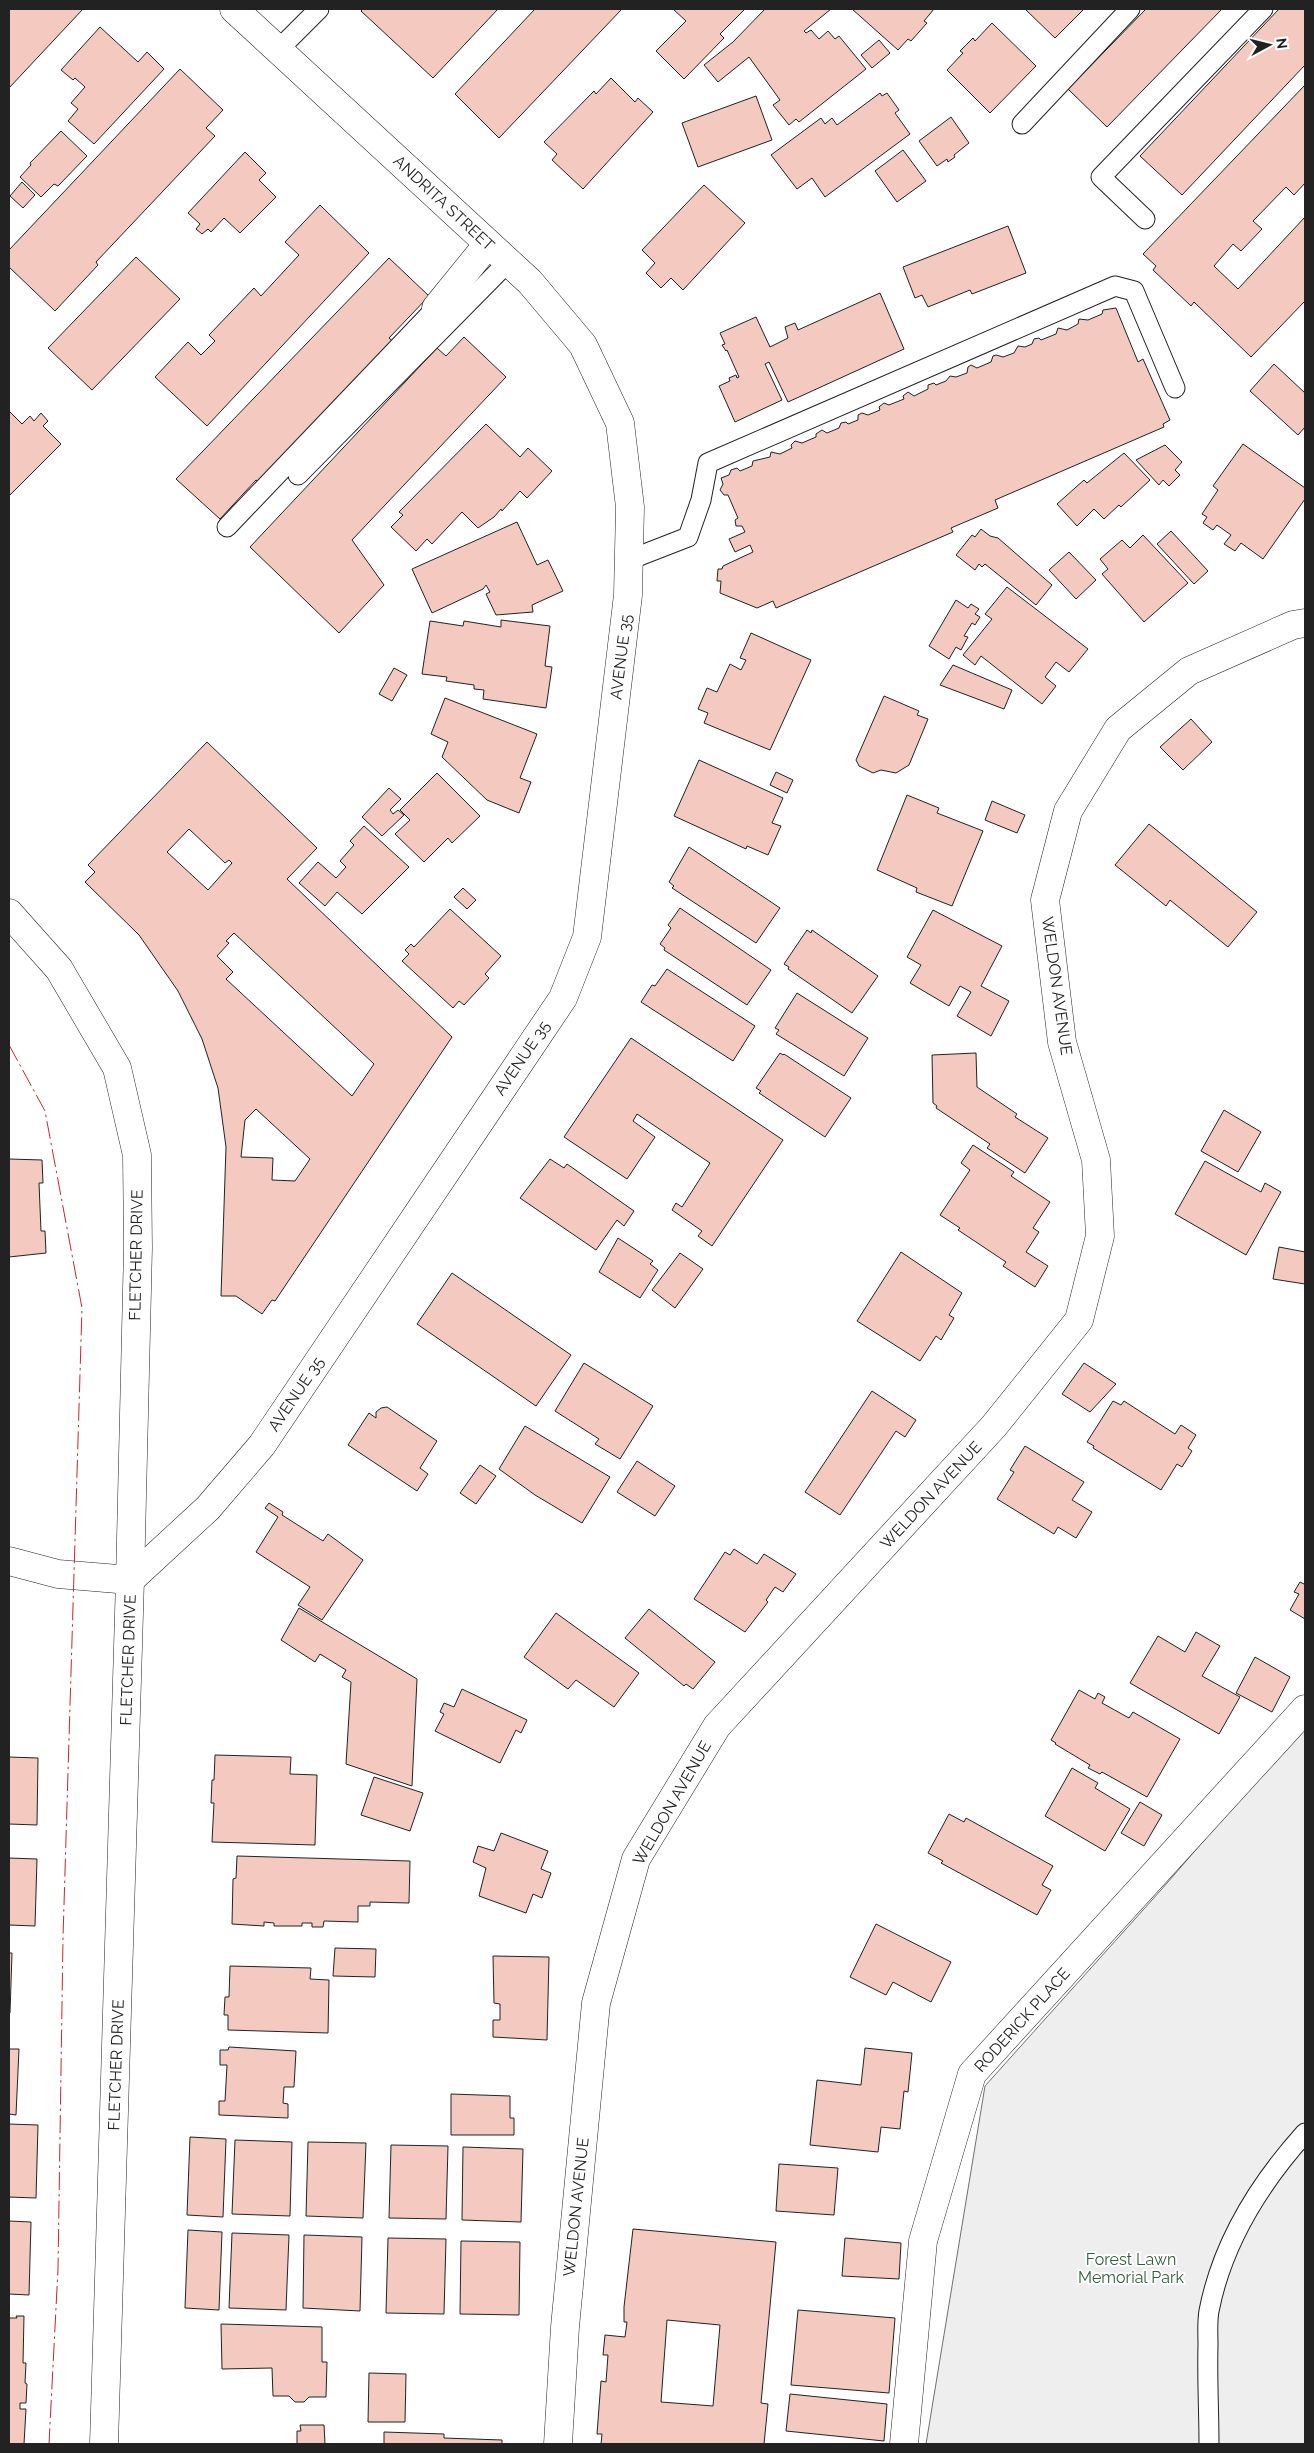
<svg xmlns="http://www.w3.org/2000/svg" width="1314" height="2453" font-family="Raleway,sans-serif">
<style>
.green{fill:#eee;stroke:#6f6f6f}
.building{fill:#f3c9c0;stroke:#222;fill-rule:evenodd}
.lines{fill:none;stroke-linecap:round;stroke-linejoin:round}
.lane-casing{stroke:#222;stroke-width:21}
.street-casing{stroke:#222;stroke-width:29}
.secondary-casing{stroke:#222;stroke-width:29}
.lane{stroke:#fff;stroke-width:19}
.street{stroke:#fff;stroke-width:28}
.secondary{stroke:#fff;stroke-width:28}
.power{stroke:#c62828;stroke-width:1;stroke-dasharray:18 4 2.5 4;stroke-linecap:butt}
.labels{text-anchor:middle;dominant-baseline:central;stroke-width:4;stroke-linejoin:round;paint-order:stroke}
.street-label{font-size:16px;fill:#222;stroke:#fff}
.park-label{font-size:16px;fill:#2f5e38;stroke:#fff}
</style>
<rect width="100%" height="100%" fill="#fff"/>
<!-- green -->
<path class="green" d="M 1305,1724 L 1305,2444 L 926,2444 L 985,2086 L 1161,1890 Z"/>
<!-- building -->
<path class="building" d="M 9,9 L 83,9 L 9,88 Z
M 363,9 L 498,9 L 433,78 L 361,11 Z
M 535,9 L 622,9 L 499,138 L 455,94 Z
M 673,9 L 745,9 L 720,34 L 724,38 L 684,79 L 656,51 L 686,21 Z
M 765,9 L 831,9 L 804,31 L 806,33 L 811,30 L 819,39 L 828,31 L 835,39 L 839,36 L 866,69 L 799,122 L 796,119 L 789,125 L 773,105 L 780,100 L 749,57 L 718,82 L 704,65 L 733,42 Z
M 852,9 L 934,9 L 924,21 L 927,23 L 911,41 L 908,39 L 898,50 Z
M 1025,9 L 1082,9 L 1083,10 L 1055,38 Z
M 1146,9 L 1222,9 L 1107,127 L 1068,89 Z
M 1279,9 L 1305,9 L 1305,65 L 1182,195 L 1140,156 Z
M 992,23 L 1036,66 L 990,113 L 947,70 L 963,53 L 960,51 L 973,38 L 975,41 Z
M 100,27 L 138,62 L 147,52 L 164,69 L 94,144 L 68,121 L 78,109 L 71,103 L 85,87 L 75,78 L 73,80 L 61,70 Z
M 879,40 L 890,53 L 872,68 L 861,55 Z
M 180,69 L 223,110 L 206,128 L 215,136 L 96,262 L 98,265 L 55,311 L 9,267 L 9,250 Z
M 611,78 L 635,102 L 638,98 L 653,112 L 583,189 L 552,160 L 557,154 L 544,142 L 594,91 L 596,94 Z
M 1305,85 L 1305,183 L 1294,195 L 1286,187 L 1253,221 L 1262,229 L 1241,251 L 1233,244 L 1214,266 L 1238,289 L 1305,217 L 1305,301 L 1251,357 L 1194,302 L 1191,306 L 1153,270 L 1156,266 L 1143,254 Z
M 880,93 L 882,96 L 887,93 L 899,110 L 895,113 L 910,134 L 825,197 L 812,178 L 797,189 L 771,155 L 821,118 L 825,124 L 832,118 L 837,125 Z
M 756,96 L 772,140 L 698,167 L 682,123 Z
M 951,117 L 969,143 L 954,155 L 955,157 L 948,162 L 947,159 L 937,166 L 919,141 Z
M 61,131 L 87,156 L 58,186 L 54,184 L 41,197 L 20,177 L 31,165 L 30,163 Z
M 903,150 L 926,181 L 897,202 L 875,171 Z
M 245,152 L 266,173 L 259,180 L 276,197 L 240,233 L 224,218 L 211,232 L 208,229 L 202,234 L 196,229 L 200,224 L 188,213 Z
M 22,182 L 35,195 L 23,208 L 10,196 Z
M 704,185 L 745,223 L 683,290 L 671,278 L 661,288 L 646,273 L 655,263 L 642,250 Z
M 320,205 L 369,253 L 207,426 L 155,377 L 188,342 L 201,355 L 215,341 L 209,335 L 254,288 L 261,296 L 299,255 L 285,242 Z
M 1008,226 L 1026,273 L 972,294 L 970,290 L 928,307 L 922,295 L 915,298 L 903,267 Z
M 136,257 L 180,299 L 92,390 L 48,348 Z
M 389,258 L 429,296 L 389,338 L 395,343 L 262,484 L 256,480 L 220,519 L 176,479 Z
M 880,293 L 904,349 L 788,402 L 769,362 L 765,364 L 782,400 L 735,422 L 719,386 L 730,381 L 729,378 L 736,375 L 737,378 L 739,377 L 727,350 L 726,351 L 722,345 L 725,344 L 720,333 L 756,317 L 770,347 L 788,338 L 785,327 L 795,323 L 798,330 Z
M 1116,308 L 1138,362 L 1143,359 L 1170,420 L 1163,424 L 1164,427 L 995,500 L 998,508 L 951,528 L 953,532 L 776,608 L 773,601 L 757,608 L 720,593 L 721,581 L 717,581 L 718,569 L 722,569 L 723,566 L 753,552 L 750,545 L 735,552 L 729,539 L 745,532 L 742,526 L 736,526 L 735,520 L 738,518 L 728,495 L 724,495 L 720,490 L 723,484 L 721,478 L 729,475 L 731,470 L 737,468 L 740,471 L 752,466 L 753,461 L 770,457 L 771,452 L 780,454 L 792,448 L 791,445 L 795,441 L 802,443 L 816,437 L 816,434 L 822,430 L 827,433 L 839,428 L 841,423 L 846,422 L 848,424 L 858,420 L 858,415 L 862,413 L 868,415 L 880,410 L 879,407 L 884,403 L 889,405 L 904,399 L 903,396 L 908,392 L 914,396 L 928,389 L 928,385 L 934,383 L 936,385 L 946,381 L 950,376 L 956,377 L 967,373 L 968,367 L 971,365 L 977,368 L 991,362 L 993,356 L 996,355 L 1003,357 L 1014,353 L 1018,346 L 1025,347 L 1032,344 L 1034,339 L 1039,338 L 1041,340 L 1056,334 L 1058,328 L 1067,330 L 1078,324 L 1079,319 L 1088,320 L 1102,314 L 1103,310 Z
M 464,337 L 506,377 L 352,540 L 384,585 L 339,633 L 250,547 L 437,348 L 446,356 Z
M 1274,364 L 1305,393 L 1305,427 L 1298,435 L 1250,391 Z
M 9,411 L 22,424 L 30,416 L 34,421 L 41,413 L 48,421 L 43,426 L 61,444 L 9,496 Z
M 486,424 L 520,457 L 528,448 L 552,471 L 527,498 L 520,491 L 502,511 L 501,509 L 494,517 L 478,528 L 462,512 L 432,544 L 427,539 L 416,551 L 391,527 L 403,515 L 399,512 Z
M 1243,444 L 1305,488 L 1305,499 L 1263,559 L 1241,543 L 1235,551 L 1224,544 L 1231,535 L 1217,525 L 1213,530 L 1203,523 L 1207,517 L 1202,514 L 1218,490 L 1213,486 Z
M 1165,445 L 1182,462 L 1175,470 L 1180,475 L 1169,486 L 1163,480 L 1159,485 L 1136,460 Z
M 1124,453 L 1150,480 L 1121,507 L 1119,505 L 1104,519 L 1094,509 L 1077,526 L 1057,504 L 1084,480 L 1087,483 Z
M 517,522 L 537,565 L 548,560 L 563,591 L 532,605 L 533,612 L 496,615 L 486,594 L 490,592 L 486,585 L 483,589 L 432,613 L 412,569 Z
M 981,529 L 990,536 L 998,538 L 1052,585 L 1036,605 L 985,564 L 982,567 L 979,564 L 975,570 L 956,555 L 972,535 L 975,537 Z
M 1171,531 L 1208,571 L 1194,584 L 1157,544 Z
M 1143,535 L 1188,583 L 1144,622 L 1102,574 L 1108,569 L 1100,559 L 1122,540 L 1130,548 Z
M 1069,552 L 1096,580 L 1076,599 L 1049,570 Z
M 1007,587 L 1088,649 L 1069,672 L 1056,662 L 1045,677 L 1056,686 L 1042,704 L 981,656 L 975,665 L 963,655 L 992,619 L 985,614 Z
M 956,600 L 968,608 L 971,604 L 979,609 L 975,614 L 980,617 L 975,625 L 972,623 L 964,636 L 968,637 L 961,650 L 956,647 L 949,659 L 929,646 Z
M 501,620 L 550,626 L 545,666 L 552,667 L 546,708 L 483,699 L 484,690 L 474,689 L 474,685 L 446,681 L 447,677 L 422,674 L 430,621 L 463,626 L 464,621 L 501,627 Z
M 751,633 L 811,660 L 770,750 L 704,723 L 708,713 L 698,709 L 707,688 L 717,692 L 730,664 L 741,670 L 746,660 L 740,658 Z
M 953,665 L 1012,690 L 1004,709 L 940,685 Z
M 394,668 L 407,675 L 392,701 L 379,694 Z
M 884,696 L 919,711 L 917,715 L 928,719 L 909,765 L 896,773 L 881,770 L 873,773 L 859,766 L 856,760 Z
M 445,698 L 537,734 L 520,778 L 531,782 L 519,813 L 487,800 L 442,757 L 448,742 L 431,734 Z
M 1191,719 L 1212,742 L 1183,770 L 1160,747 Z
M 207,742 L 317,848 L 287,879 L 452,1037 L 275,1301 L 272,1300 L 262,1314 L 236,1296 L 221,1296 L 226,1147 L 218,1088 L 202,1039 L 178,991 L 139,935 L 85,882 L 95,872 L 88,865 ZM 189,829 L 225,863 L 229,860 L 232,863 L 208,890 L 167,852 ZM 234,933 L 374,1064 L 352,1096 L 226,979 L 233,972 L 217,956 L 229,943 L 226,941 ZM 256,1109 L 310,1159 L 295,1181 L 272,1180 L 273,1158 L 241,1157 L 245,1120 Z
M 699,760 L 783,798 L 772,823 L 781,826 L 768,855 L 747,846 L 746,849 L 674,816 Z
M 776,772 L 793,780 L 787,793 L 770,785 Z
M 437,773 L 480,816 L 452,843 L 448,838 L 424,862 L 395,834 L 410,820 L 400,810 Z
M 389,788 L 401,799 L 390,810 L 393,814 L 398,810 L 404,815 L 382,836 L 362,817 Z
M 907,795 L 939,808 L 937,813 L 983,831 L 952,906 L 916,892 L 917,888 L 877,870 Z
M 992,801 L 1025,815 L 1017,833 L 985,820 Z
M 1149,824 L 1257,912 L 1228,947 L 1170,900 L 1166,906 L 1115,865 Z
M 364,826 L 409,867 L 362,914 L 337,892 L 325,906 L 299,883 L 318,862 L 336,878 L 346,867 L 340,861 L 354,845 L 350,841 Z
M 689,847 L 780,908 L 756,943 L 672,888 L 674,886 L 669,882 Z
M 463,888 L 476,900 L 467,909 L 454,897 Z
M 680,908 L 771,970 L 747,1005 L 664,950 L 665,948 L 660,944 L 671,928 L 668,925 Z
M 450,909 L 501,956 L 485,974 L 489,978 L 464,1005 L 459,1001 L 453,1008 L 402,961 L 409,954 L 405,950 L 411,944 L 414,947 Z
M 933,910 L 1002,946 L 981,986 L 1009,1001 L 991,1036 L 957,1016 L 971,992 L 960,986 L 949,1006 L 910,983 L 921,965 L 907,957 Z
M 807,930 L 811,933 L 812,930 L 878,976 L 852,1013 L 788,969 L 789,967 L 784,964 Z
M 667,969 L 755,1026 L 733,1061 L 641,1002 L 652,985 L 655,986 Z
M 797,993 L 868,1038 L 844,1076 L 776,1034 L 779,1030 L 775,1028 Z
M 631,1038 L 783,1140 L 712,1246 L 698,1236 L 702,1231 L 672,1210 L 676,1203 L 682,1207 L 710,1163 L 637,1114 L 633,1121 L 655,1137 L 627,1179 L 564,1137 Z
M 780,1053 L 783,1055 L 784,1054 L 851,1098 L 825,1137 L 759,1093 L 761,1091 L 756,1088 Z
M 976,1053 L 977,1087 L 1017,1114 L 1015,1117 L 1048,1138 L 1025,1173 L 987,1148 L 990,1144 L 936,1108 L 937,1106 L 933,1103 L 932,1055 Z
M 1224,1110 L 1261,1132 L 1238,1172 L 1201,1151 Z
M 973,1145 L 1014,1172 L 1011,1176 L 1050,1202 L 1033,1228 L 1039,1232 L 1026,1252 L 1048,1266 L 1035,1287 L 1003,1266 L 1006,1262 L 958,1230 L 960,1228 L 940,1215 L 970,1170 L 961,1163 Z
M 9,1159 L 42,1160 L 43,1183 L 39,1183 L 41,1231 L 45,1231 L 46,1253 L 9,1257 Z
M 550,1159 L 564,1168 L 567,1164 L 634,1211 L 624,1226 L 617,1220 L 596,1250 L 520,1198 Z
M 1205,1161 L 1261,1192 L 1265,1183 L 1281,1192 L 1246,1255 L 1175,1214 Z
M 618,1238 L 653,1261 L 650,1264 L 658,1270 L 640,1298 L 599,1272 Z
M 1279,1247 L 1305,1252 L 1305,1284 L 1273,1279 Z
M 901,1252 L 962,1293 L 949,1315 L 954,1318 L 941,1340 L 936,1336 L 920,1361 L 857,1321 Z
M 680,1253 L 703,1269 L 675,1308 L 652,1290 Z
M 452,1273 L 571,1355 L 536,1406 L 417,1324 Z
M 584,1363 L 653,1406 L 620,1459 L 595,1444 L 599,1439 L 555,1411 Z
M 1084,1363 L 1116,1384 L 1090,1412 L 1062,1394 Z
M 872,1391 L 916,1420 L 905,1437 L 896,1431 L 840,1515 L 805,1492 Z
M 1113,1401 L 1121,1405 L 1124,1401 L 1175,1434 L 1181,1425 L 1196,1435 L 1188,1448 L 1192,1451 L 1182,1467 L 1177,1464 L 1161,1490 L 1093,1448 L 1094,1446 L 1087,1442 Z
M 387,1407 L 437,1441 L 420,1468 L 428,1474 L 417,1491 L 348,1445 L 369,1413 L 376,1418 L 376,1412 L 381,1408 Z
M 525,1426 L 610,1477 L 582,1523 L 535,1495 L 499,1469 Z
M 1025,1446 L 1084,1482 L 1072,1500 L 1092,1512 L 1076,1538 L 1058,1527 L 1054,1534 L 997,1499 L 1014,1472 L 1010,1470 Z
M 637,1461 L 675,1486 L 655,1516 L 617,1492 Z
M 480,1465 L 496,1476 L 476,1504 L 460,1493 Z
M 269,1503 L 283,1512 L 282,1515 L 323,1541 L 328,1534 L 363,1560 L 322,1620 L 298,1605 L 310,1587 L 256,1552 L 278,1517 L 265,1508 Z
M 734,1549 L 757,1564 L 764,1554 L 796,1574 L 783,1592 L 775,1587 L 766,1600 L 768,1602 L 745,1632 L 694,1599 L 725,1552 L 730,1555 Z
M 1305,1581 L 1305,1619 L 1290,1610 L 1299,1594 L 1294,1592 L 1300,1582 L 1304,1584 Z
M 299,1608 L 417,1679 L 412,1786 L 346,1764 L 351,1682 L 342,1677 L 346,1670 L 320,1654 L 315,1662 L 281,1640 Z
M 649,1609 L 715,1662 L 693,1689 L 686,1684 L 684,1686 L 625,1638 Z
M 556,1613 L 639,1673 L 614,1707 L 576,1680 L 568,1689 L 524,1657 Z
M 1196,1632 L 1220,1646 L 1202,1676 L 1240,1697 L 1219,1734 L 1130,1683 L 1158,1636 L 1185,1652 Z
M 1255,1657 L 1290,1677 L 1272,1712 L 1236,1693 Z
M 462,1689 L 527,1720 L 521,1733 L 516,1730 L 500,1763 L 435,1731 L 444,1714 L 440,1712 L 444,1703 L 454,1707 Z
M 1079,1690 L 1095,1699 L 1098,1693 L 1105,1697 L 1102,1703 L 1129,1718 L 1133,1712 L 1180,1739 L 1147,1797 L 1102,1772 L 1100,1774 L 1088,1768 L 1090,1765 L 1055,1744 L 1056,1743 L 1051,1740 Z
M 215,1755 L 291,1757 L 290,1774 L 317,1775 L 315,1845 L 212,1842 L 214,1803 L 211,1803 L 212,1780 L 214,1780 Z
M 9,1757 L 38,1758 L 37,1825 L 9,1824 Z
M 1072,1768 L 1098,1783 L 1095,1788 L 1130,1809 L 1105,1851 L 1045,1816 Z
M 374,1777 L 423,1793 L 410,1831 L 361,1815 Z
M 1140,1802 L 1162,1815 L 1144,1846 L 1121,1833 Z
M 949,1814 L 964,1822 L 966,1818 L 1053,1866 L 1042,1885 L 1051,1890 L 1037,1915 L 941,1863 L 943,1861 L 928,1853 Z
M 501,1833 L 548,1851 L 541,1869 L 551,1873 L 542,1898 L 533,1894 L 526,1913 L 479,1896 L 486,1868 L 473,1862 L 478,1846 L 494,1851 Z
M 237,1856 L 410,1861 L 409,1903 L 370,1902 L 370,1906 L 358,1906 L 358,1922 L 324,1921 L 323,1927 L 312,1927 L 312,1923 L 302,1923 L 302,1926 L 274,1926 L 274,1923 L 264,1922 L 264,1926 L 232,1924 L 233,1879 L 236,1878 Z
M 9,1858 L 37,1859 L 35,1926 L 9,1925 Z
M 876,1924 L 951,1962 L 931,2002 L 893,1982 L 886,1995 L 850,1977 Z
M 335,1948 L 376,1949 L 375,1977 L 333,1976 Z
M 9,1953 L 12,1953 L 10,2013 L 9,2012 Z
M 493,1956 L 549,1957 L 547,2040 L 493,2037 L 493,2020 L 500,2020 L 500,2004 L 494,2003 Z
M 230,1966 L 311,1968 L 310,1979 L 329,1980 L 328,2033 L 228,2030 L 228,2015 L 224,2015 L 225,1997 L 229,1997 Z
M 229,2047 L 296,2051 L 294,2087 L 284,2087 L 283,2103 L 288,2104 L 288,2118 L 219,2115 L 219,2101 L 225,2101 L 227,2065 L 220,2065 L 220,2050 L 228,2050 Z
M 865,2048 L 912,2053 L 908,2092 L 904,2091 L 900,2129 L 881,2127 L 878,2152 L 810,2145 L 817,2080 L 861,2085 Z
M 9,2049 L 19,2049 L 16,2115 L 9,2114 Z
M 451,2094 L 510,2096 L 510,2118 L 514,2118 L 514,2135 L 451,2135 Z
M 9,2124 L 38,2125 L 36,2198 L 9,2197 Z
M 190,2137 L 226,2139 L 223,2217 L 187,2215 Z
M 235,2140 L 292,2142 L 290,2216 L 232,2214 Z
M 308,2142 L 366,2143 L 363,2218 L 306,2216 Z
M 391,2145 L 448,2146 L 446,2219 L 389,2218 Z
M 463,2147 L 523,2149 L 521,2222 L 462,2220 Z
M 779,2164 L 838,2168 L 834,2215 L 776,2211 Z
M 9,2221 L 31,2222 L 29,2295 L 9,2294 Z
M 633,2229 L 776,2242 L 761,2403 L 768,2404 L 764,2444 L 601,2444 L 602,2434 L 597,2434 L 601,2381 L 606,2382 L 608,2355 L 603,2355 L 605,2335 L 625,2337 L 627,2322 L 624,2322 L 624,2307 ZM 667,2320 L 720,2325 L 713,2406 L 661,2402 Z
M 188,2230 L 222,2232 L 219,2310 L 185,2308 Z
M 232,2233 L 289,2235 L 286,2310 L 229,2308 Z
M 304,2235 L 362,2237 L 360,2311 L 303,2308 Z
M 388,2238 L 446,2239 L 444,2314 L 386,2313 Z
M 845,2238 L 901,2243 L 899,2279 L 842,2276 Z
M 461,2241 L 520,2242 L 519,2315 L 460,2314 Z
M 798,2310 L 895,2318 L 889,2393 L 791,2385 Z
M 16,2316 L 24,2316 L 23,2363 L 26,2363 L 25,2383 L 27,2384 L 26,2403 L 20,2403 L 20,2409 L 26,2409 L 24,2444 L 9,2444 L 9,2318 L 17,2318 Z
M 221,2324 L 322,2327 L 322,2362 L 327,2362 L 326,2397 L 309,2397 L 304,2402 L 295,2402 L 289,2396 L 273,2396 L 272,2368 L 222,2369 Z
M 369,2373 L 406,2374 L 405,2422 L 368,2422 Z
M 790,2394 L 887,2404 L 884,2441 L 786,2431 Z
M 300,2425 L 324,2425 L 325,2444 L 297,2444 L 297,2431 L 301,2431 Z
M 384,2432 L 444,2434 L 444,2438 L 502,2440 L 502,2444 L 364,2444 L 384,2444 Z"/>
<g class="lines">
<!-- lane casing -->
<g class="lane-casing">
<path id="lane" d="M 278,50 L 319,9
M 1022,124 L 1130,9
M 1145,219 L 1101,177 L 1263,9
M 298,475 L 508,262
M 227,527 L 436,308
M 629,560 L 688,537 L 701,500 L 708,463 L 1115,286 L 1134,291 L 1175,388
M 1209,2444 C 1209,2411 1207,2378 1208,2345 C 1208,2334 1207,2322 1209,2311 C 1222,2244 1260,2183 1305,2133"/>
</g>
<!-- street casing -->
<g class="street-casing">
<path id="street" d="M 436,308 L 488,244
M 9,1561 L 58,1574 L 130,1580 L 208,1508 L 262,1445 L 563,998 L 587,937 L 628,595 L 630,507 L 620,423 L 583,345 L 530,282 L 234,9
M 558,2444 L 565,2327 L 596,2003 L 636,1859 L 717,1726 L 994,1426 L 1079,1320 L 1100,1236 L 1096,1160 L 1062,1042 L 1045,900 L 1068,811 L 1118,729 L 1189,671 L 1293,625 L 1305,623
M 904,2444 L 923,2241 L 972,2074 L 1305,1709"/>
</g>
<!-- secondary casing -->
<g class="secondary-casing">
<path id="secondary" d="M 9,913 L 59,969 L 117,1068 L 137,1155 L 138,1248 L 130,1580 L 104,2444"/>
</g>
<!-- lane -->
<use href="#lane" class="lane"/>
<!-- street -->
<use href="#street" class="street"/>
<!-- secondary -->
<use href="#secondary" class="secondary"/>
<!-- power -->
<path class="power" d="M 9,1045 L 45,1111 L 82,1308 L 63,1938 L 58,2269 L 49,2444"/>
</g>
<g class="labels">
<!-- street labels -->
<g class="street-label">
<text transform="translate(444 203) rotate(43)">ANDRITA STREET</text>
<text transform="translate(621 657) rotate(-83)">AVENUE 35</text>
<text transform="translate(1057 986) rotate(82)">WELDON AVENUE</text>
<text transform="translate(522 1058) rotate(-56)">AVENUE 35</text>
<text transform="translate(136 1255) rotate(-89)">FLETCHER DRIVE</text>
<text transform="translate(296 1394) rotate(-56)">AVENUE 35</text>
<text transform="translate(931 1495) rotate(-47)">WELDON AVENUE</text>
<text transform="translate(128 1660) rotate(-88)">FLETCHER DRIVE</text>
<text transform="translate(672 1803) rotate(-60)">WELDON AVENUE</text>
<text transform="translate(1022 2020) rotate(-48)">RODERICK PLACE</text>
<text transform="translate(116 2065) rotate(-88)">FLETCHER DRIVE</text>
<text transform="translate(576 2207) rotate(-84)">WELDON AVENUE</text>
</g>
<!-- park labels -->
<g class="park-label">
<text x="1131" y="2259">Forest Lawn<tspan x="1131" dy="18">Memorial Park</tspan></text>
</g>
</g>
<!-- border -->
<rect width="1314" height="2453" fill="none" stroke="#222222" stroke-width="20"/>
<!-- north arrow -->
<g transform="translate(1269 45) rotate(83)" stroke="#ffffff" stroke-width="4" paint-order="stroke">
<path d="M0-4L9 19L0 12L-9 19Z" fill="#222222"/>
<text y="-8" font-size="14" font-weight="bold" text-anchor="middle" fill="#222222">N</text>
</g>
</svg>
